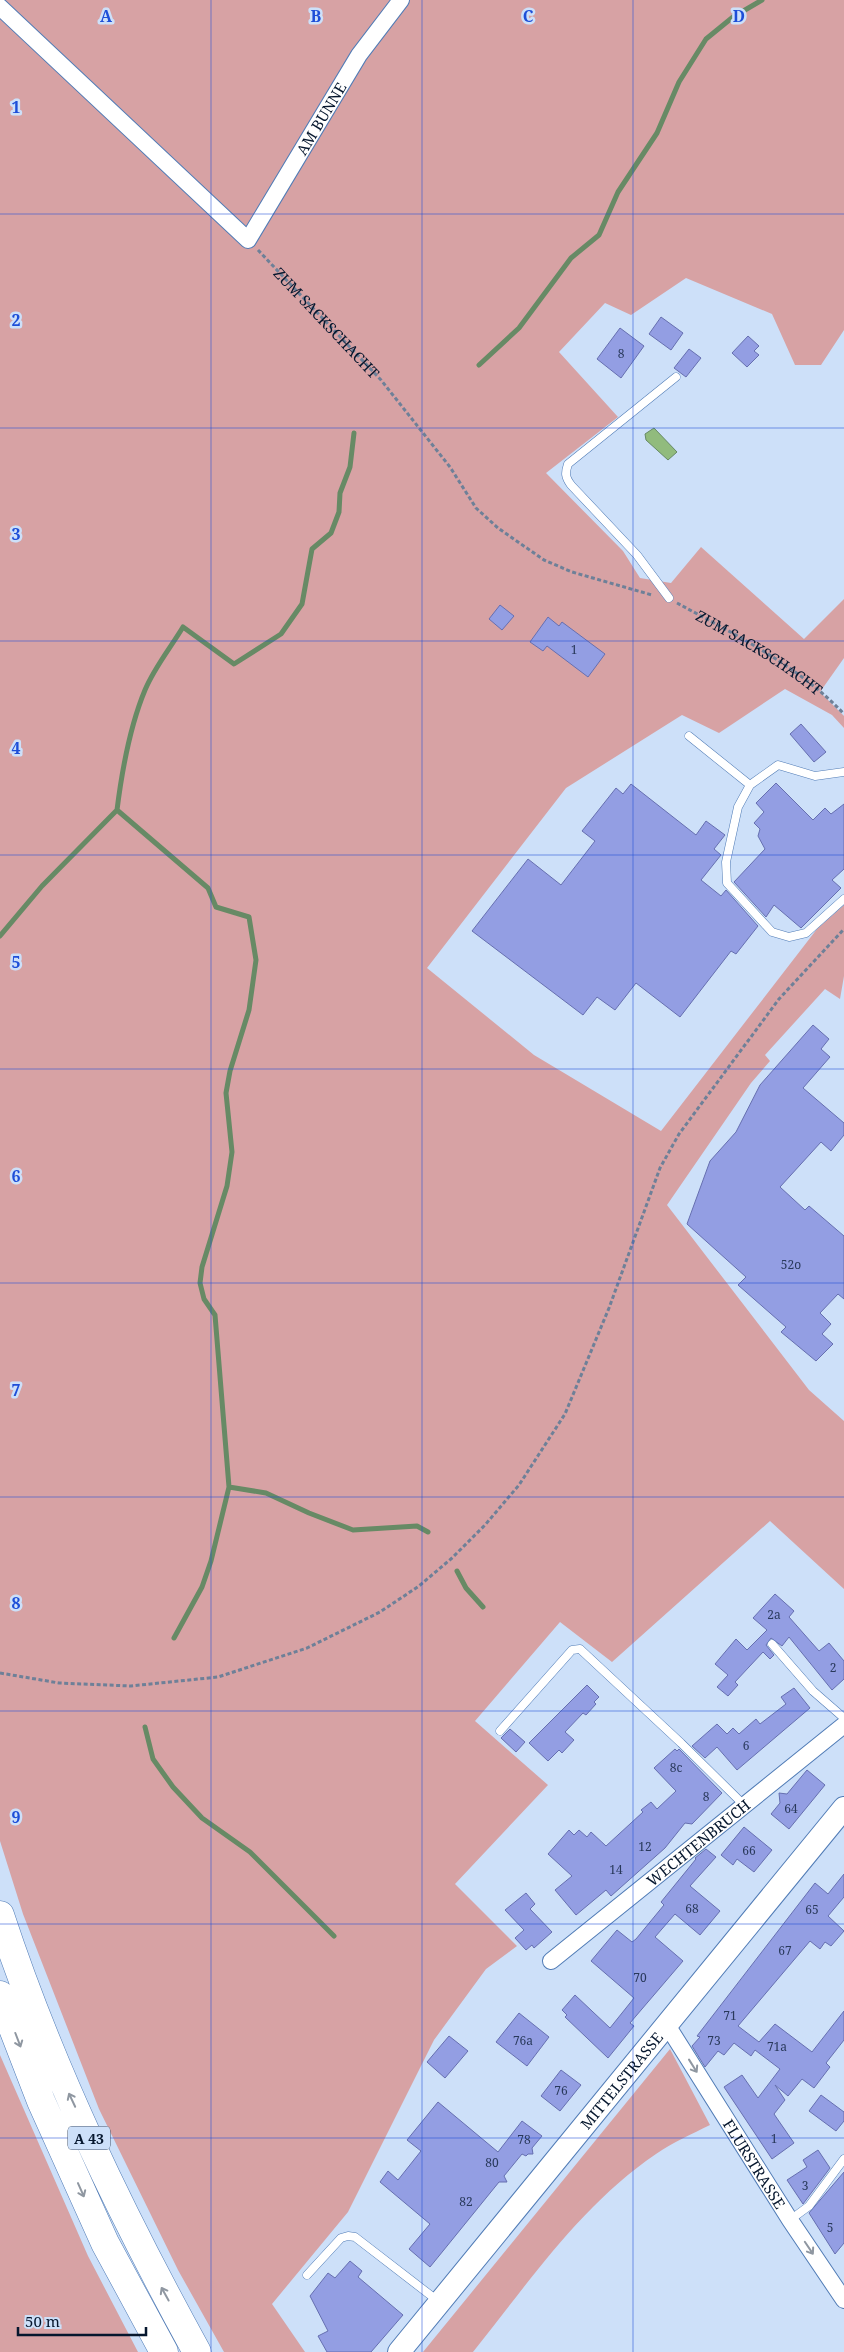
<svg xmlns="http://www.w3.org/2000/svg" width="844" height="2352" font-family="'Noto Serif',serif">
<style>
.green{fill:#d7a2a4}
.water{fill:#91bb7d;stroke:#678a65}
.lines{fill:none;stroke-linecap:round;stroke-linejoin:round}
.stream{stroke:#678a65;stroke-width:5}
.building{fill:#939ee3;stroke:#666fb0}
.service-casing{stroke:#517cb6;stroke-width:9}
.minor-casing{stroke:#517cb6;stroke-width:18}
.secondary-casing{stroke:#517cb6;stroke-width:24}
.motorway-casing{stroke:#517cb6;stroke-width:29}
.path{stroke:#6e8098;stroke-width:3;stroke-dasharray:4 2.5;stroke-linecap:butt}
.service{stroke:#fff;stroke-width:8}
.minor{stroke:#fff;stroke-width:16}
.secondary{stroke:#fff;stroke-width:22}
.motorway{stroke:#fff;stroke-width:28}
.oneway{stroke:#8f97a1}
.grid{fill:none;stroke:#1d4ed8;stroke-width:1;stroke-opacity:0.55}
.labels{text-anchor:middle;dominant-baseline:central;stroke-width:5;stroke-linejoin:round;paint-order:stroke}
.number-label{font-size:12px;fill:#29395b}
.shield{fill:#cde0f9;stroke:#42536b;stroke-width:1}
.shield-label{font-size:14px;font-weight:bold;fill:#06172e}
.street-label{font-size:15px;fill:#06172e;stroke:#cde0f9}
.grid-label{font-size:16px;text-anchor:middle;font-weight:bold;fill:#1d4ed8;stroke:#cde0f9;stroke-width:5;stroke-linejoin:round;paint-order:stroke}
</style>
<rect width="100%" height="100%" fill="#cde0f9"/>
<!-- green -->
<path class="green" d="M 0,0 L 844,0 L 844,330 L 821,365 L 795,365 L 772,314 L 686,278 L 631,315 L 605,303 L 559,352 L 618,417 L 546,473 L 623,551 L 640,578 L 671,583 L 701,547 L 804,639 L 844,599 L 844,658 L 820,692 L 844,716 L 844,728 L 832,715 L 785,689 L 719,733 L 682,715 L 566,788 L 427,968 L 534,1055 L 661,1131 L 817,929 L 844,905 L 844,976 L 840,999 L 825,989 L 765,1055 L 770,1061 L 751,1083 L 667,1205 L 809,1390 L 844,1421 L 844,1589 L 770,1521 L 612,1662 L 560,1622 L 475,1721 L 548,1785 L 455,1884 L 517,1946 L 486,1969 L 434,2040 L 348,2212 L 272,2304 L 305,2352 L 224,2352 L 178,2270 L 99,2109 L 23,1914 L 0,1841 Z
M 670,2049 L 710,2125 C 692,2134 673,2142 656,2154 C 581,2205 529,2282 473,2352 L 423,2352 Z
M 0,2055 L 88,2256 L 138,2352 L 0,2352 Z"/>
<!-- water -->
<path class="water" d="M 654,428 L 677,452 L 668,460 L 646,440 L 645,434 Z"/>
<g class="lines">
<!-- stream -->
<path class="stream" d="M 479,365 L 519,328 L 571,258 L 599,235 L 618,192 L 657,133 L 679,82 L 706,39 L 733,17 L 762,0
M 0,936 L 42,886 L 117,810
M 229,1487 L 266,1493 L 309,1513 L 353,1530 L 417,1526 L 428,1532
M 457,1571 L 466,1588 L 483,1607
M 174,1638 L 202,1587 L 211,1561 L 229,1487 L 215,1315 L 204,1299 L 200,1283 L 202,1267 L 227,1186 L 232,1152 L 226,1093 L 230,1071 L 249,1010 L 256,960 L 249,917 L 216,907 L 208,888 L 117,810 C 122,770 130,726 145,690 C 154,668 171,647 183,627 L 234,664 L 281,634 L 302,604 L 312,549 L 331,533 L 339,512 L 340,493 L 350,467 L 354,433
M 145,1727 L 153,1759 L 173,1787 L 202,1818 L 250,1852 L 334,1936"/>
</g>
<!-- building -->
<path class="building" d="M 661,317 L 683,333 L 671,350 L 649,334 Z
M 620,328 L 644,346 L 621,378 L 597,359 Z
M 748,336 L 759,346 L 754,351 L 759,355 L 747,367 L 732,353 Z
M 689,349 L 701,358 L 686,377 L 674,368 Z
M 500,605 L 514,616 L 502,630 L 489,619 Z
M 548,617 L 559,626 L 562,622 L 605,654 L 588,677 L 547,646 L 543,651 L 530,642 Z
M 801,724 L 826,752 L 814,762 L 790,734 Z
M 776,783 L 813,820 L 825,808 L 831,814 L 844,804 L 844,869 L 832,880 L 841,888 L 801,928 L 774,905 L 766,917 L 734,882 L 765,849 L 758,836 L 760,829 L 754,823 L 764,812 L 756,803 Z
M 631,784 L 696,835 L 706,821 L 725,835 L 714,849 L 721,855 L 701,880 L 721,896 L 726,890 L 758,926 L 736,954 L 731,951 L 680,1017 L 636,983 L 615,1010 L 597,997 L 583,1015 L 472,931 L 528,859 L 561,885 L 595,841 L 582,831 L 616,788 L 623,794 Z
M 813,1025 L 829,1039 L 821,1049 L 830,1057 L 803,1088 L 844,1123 L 844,1135 L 831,1151 L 821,1142 L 780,1187 L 805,1210 L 809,1206 L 844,1236 L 844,1299 L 838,1294 L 820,1313 L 831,1324 L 822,1334 L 833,1344 L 816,1361 L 781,1332 L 786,1327 L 738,1285 L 746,1277 L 687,1224 L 710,1161 L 736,1132 L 760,1085 Z
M 775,1594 L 794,1611 L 789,1617 L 819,1651 L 829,1643 L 844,1661 L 844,1679 L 832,1690 L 789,1637 L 782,1646 L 771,1638 L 766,1645 L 774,1655 L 770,1659 L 763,1652 L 735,1682 L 738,1685 L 728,1696 L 717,1687 L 728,1675 L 715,1664 L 736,1639 L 747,1650 L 767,1630 L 753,1618 Z
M 587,1685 L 599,1697 L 594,1702 L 596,1704 L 586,1715 L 583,1713 L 565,1732 L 574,1740 L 562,1753 L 559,1750 L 548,1761 L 529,1743 Z
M 794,1688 L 810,1708 L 737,1770 L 717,1747 L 705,1758 L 692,1746 L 717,1724 L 727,1734 L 733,1728 L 739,1734 L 756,1719 L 760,1724 L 786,1704 L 781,1697 Z
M 510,1729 L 525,1742 L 516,1752 L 501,1738 Z
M 675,1749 L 677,1751 L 679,1749 L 722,1793 L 692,1824 L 685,1823 L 665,1848 L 611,1896 L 606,1890 L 576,1915 L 555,1890 L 572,1876 L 548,1854 L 569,1830 L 574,1835 L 579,1830 L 587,1837 L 591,1832 L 606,1846 L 643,1812 L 641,1810 L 651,1802 L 657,1809 L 676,1791 L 654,1768 Z
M 807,1770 L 825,1785 L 789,1829 L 771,1814 L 780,1803 L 779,1793 L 787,1794 Z
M 744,1827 L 772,1850 L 754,1872 L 737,1859 L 733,1865 L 721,1855 Z
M 706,1849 L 716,1857 L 690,1886 L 720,1911 L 700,1935 L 675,1914 L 655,1937 L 683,1961 L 630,2023 L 634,2026 L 608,2058 L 565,2017 L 567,2015 L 562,2010 L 575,1995 L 610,2028 L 634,1998 L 591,1961 L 617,1930 L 632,1942 L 636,1939 L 664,1905 L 661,1902 L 696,1859 L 695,1858 Z
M 844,1874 L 844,1897 L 828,1916 L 844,1931 L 831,1946 L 825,1942 L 820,1949 L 810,1941 L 738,2026 L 759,2042 L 775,2024 L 812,2052 L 844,2011 L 844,2040 L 826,2063 L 830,2067 L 814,2088 L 802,2079 L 788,2096 L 775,2085 L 785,2100 L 774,2114 L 794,2143 L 772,2159 L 724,2087 L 742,2075 L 758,2098 L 780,2069 L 755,2050 L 751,2056 L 734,2043 L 724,2055 L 718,2051 L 705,2067 L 692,2046 L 700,2037 L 697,2036 L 815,1883 L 828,1894 Z
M 526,1893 L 535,1904 L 530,1909 L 552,1932 L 534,1948 L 532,1945 L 526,1950 L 515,1938 L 524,1930 L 505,1910 Z
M 519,2013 L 549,2037 L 527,2066 L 496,2042 Z
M 449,2036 L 468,2051 L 445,2078 L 427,2062 Z
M 561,2070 L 581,2085 L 560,2111 L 541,2096 Z
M 821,2095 L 844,2112 L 844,2121 L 836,2131 L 809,2111 Z
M 438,2102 L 498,2152 L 522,2121 L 542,2136 L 532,2148 L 533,2154 L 528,2154 L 526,2156 L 522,2154 L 504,2176 L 507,2182 L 499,2182 L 430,2267 L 409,2249 L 430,2224 L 380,2182 L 388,2171 L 398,2180 L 421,2151 L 407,2140 Z
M 818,2150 L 830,2168 L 803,2204 L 787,2180 L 807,2167 L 803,2160 Z
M 844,2172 L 844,2243 L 835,2254 L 809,2213 Z
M 350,2261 L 362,2271 L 358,2277 L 403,2315 L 371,2352 L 327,2352 L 318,2336 L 328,2331 L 310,2296 L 328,2273 L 335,2278 Z"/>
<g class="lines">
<!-- service casing -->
<g class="service-casing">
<path id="service" d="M 669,598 L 637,555 L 571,485 C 565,477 565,473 568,464 L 676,377
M 689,736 L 750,785 L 778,765 L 815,776 L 844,772
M 750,785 L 738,807 L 726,862 L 727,883 L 772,932 L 789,937 L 806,933 L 844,899
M 772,1644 L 813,1691 L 844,1718
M 500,1731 L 572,1650 L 580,1649 L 681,1743 L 744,1805
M 790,2220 L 809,2206 L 844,2159
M 307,2275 L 341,2238 L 348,2236 L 355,2237 L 438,2301"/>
</g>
<!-- minor casing -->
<g class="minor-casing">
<g id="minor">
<path id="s3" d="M 0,7 L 248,240 L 359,55 L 401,0"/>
<path id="s4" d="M 551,1961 L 844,1725"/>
<path id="s5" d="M 667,2025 L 790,2220 L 844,2300"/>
</g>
</g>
<!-- secondary casing -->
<g class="secondary-casing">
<g id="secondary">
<path id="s6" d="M 399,2352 L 844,1808"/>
</g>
</g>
<!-- motorway casing -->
<g class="motorway-casing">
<path id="motorway" d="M 0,1915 C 50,2067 120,2212 197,2352
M 0,1995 L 41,2101 L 105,2243 L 164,2352"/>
</g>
<!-- path -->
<g class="path">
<path id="s1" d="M 258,250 L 381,380 L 450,467 L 476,508 L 498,528 L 544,560 L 572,572 L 652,595"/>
<path id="s2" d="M 677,603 C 734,634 799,666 844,714"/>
<path d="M 0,1673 L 59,1683 L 131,1686 L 218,1677 L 307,1648 L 380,1612 L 419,1586 L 452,1558 L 485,1525 L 519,1485 L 565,1414 L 609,1308 L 660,1168 L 679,1134 L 779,999 L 844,929"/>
</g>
<!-- service -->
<use href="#service" class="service"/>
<!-- minor -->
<use href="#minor" class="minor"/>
<!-- secondary -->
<use href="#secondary" class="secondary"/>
<!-- motorway -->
<use href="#motorway" class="motorway"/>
</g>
<!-- one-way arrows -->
<defs><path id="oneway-shaft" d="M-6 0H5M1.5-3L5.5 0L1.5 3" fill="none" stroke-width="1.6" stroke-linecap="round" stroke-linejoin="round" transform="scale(1.25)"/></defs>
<g class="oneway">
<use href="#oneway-shaft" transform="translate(18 2040) rotate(69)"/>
<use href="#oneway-shaft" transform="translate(693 2066) rotate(58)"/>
<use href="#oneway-shaft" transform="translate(72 2100) rotate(-115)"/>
<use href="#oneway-shaft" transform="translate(81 2190) rotate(66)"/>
<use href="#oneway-shaft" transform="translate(809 2248) rotate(56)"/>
<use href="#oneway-shaft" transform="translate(165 2294) rotate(-119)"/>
</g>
<!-- grid -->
<path class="grid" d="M 211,0 L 211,2352M 422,0 L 422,2352M 633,0 L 633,2352M 0,214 L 844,214M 0,428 L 844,428M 0,641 L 844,641M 0,855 L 844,855M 0,1069 L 844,1069M 0,1283 L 844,1283M 0,1497 L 844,1497M 0,1711 L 844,1711M 0,1924 L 844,1924M 0,2138 L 844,2138"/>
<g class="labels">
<!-- number labels -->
<g class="number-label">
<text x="621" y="353">8</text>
<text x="574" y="649">1</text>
<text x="791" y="1264">52o</text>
<text x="774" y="1614">2a</text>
<text x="833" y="1667">2</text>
<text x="746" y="1745">6</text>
<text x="676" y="1767">8c</text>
<text x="706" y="1796">8</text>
<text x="791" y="1808">64</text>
<text x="645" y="1846">12</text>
<text x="749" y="1850">66</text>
<text x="616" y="1869">14</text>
<text x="692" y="1908">68</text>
<text x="812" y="1909">65</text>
<text x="785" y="1950">67</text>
<text x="640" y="1977">70</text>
<text x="730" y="2015">71</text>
<text x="523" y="2040">76a</text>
<text x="714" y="2040">73</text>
<text x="777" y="2046">71a</text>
<text x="561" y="2090">76</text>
<text x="774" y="2138">1</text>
<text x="524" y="2139">78</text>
<text x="492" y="2162">80</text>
<text x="805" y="2185">3</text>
<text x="466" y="2201">82</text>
<text x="830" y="2227">5</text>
</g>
<!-- shield labels -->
<rect class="shield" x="68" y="2126.5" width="42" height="23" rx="4"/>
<g class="shield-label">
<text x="89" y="2138">A 43</text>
</g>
<!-- street labels -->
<g class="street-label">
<text stroke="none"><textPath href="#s3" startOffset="482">AM BUNNE</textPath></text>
<text stroke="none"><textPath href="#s1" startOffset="100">ZUM SACKSCHACHT</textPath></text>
<text stroke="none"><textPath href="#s2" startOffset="96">ZUM SACKSCHACHT</textPath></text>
<text stroke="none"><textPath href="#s4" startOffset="189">WECHTENBRUCH</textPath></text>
<text stroke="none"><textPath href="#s6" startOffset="351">MITTELSTRASSE</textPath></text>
<text stroke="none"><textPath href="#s5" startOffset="164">FLURSTRASSE</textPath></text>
</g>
</g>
<g class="grid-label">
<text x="106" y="22">A</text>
<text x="316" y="22">B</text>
<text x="528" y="22">C</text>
<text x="739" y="22">D</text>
<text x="16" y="113">1</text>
<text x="16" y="326">2</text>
<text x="16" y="540">3</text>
<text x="16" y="754">4</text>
<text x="16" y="968">5</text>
<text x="16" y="1182">6</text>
<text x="16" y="1396">7</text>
<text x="16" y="1609">8</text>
<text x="16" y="1823">9</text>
</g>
<!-- scale -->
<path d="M18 2327v8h128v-8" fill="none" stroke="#06172e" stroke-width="2.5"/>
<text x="25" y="2327" font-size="15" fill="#06172e" stroke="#cde0f9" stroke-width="4" paint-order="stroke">50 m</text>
</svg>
